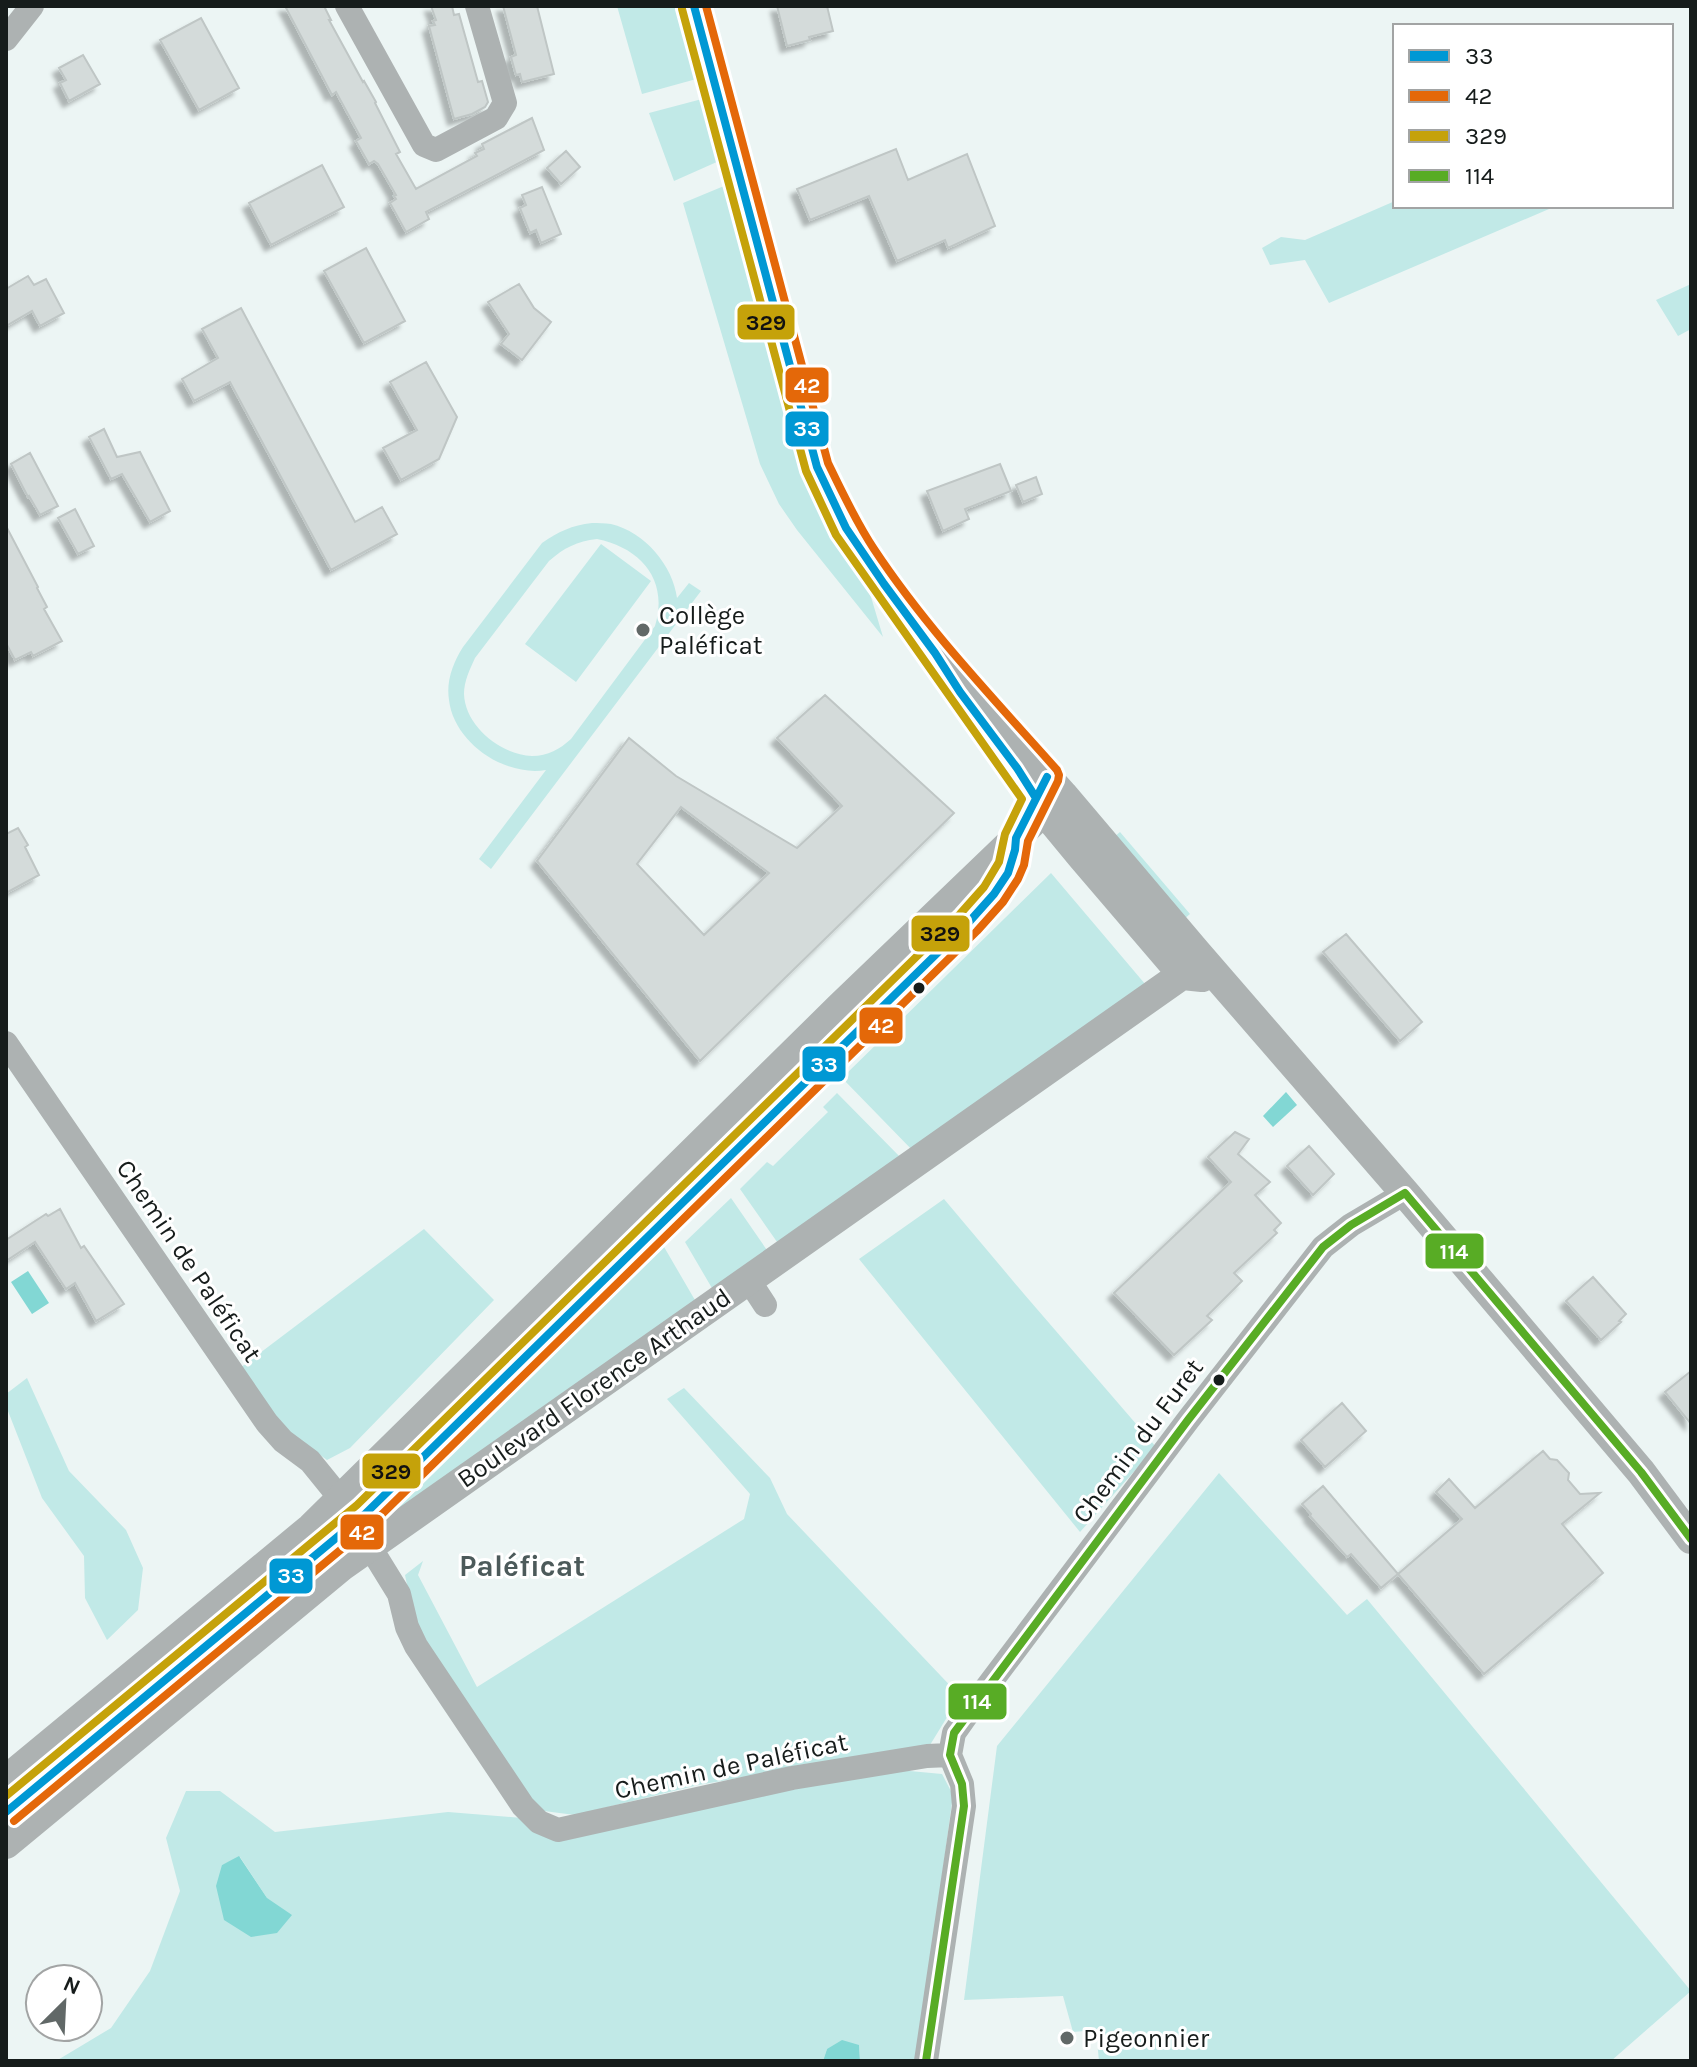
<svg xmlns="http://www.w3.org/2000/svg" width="1697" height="2067" font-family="Karla,sans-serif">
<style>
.green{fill:#c1e9e7;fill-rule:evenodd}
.water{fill:#82d7d4}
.building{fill:#d4dbda;stroke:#bfc6c5;stroke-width:2;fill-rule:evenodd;filter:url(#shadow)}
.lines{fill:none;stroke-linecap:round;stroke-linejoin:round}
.minor{stroke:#adb2b2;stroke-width:24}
.tertiary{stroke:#adb2b2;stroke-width:30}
.bus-1-casing{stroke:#fff;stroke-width:14}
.bus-2-casing{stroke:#fff;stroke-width:14}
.bus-3-casing{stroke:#fff;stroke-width:14}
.bus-4-casing{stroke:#fff;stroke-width:14}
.bus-1{stroke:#0098d4;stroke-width:8}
.bus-2{stroke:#e46809;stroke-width:8}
.bus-3{stroke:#c5a20a;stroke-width:8}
.bus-4{stroke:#58ac25;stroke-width:8}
.poi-dot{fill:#616867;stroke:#fff;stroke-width:3}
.bus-dot{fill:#161c1b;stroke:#fff;stroke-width:3}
.labels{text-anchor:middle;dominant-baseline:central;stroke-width:6;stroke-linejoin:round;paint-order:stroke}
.poi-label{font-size:26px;fill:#161c1b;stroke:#fff;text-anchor:start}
.street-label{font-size:26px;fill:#161c1b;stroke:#fff}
.quarter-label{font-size:30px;font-weight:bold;fill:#4c5a5a;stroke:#fff}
.line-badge{stroke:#fff;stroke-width:3}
.badge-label{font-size:22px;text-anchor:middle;font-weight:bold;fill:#fff}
.pale-badge-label{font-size:22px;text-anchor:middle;font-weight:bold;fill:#111}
</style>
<defs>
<filter id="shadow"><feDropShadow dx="-6" dy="6" stdDeviation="2" flood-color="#0004"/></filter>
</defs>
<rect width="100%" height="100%" fill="#ecf5f4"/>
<!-- green -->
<path class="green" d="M 617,6 L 681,6 L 700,78 L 642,94 Z
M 702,99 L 719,161 L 674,181 L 649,113 Z
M 724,186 L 805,474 L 868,587 L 883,637 L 797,530 L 779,504 L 760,464 L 683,203 Z
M 1395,201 L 1395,206 L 1556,206 L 1329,303 L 1305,260 L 1270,265 L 1262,248 L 1281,237 L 1305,240 Z
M 1691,284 L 1691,329 L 1678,336 L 1656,300 Z
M 592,523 C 598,523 605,523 611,524 C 645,532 673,566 677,598 L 689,583 L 701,591 L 491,869 L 479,859 L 546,770 C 505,777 454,743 449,700 C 446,681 453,663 463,647 L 542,543 C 558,532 572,525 592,523 ZM 597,539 C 641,548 669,580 655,626 L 571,739 C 560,749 548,756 532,756 C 501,755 465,726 464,694 C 464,681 470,669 475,658 L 549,561 C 564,548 577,541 597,539 Z
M 601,544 L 651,581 L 576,682 L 525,644 Z
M 1120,832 L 1190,914 L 1183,920 L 1113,838 Z
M 1051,873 L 1151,991 L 917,1155 L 842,1078 Z
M 795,1061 L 803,1069 L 654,1216 L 646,1207 Z
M 837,1093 L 905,1162 L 782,1249 L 740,1189 L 767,1162 L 773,1166 L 828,1112 L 823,1107 Z
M 731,1198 L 771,1256 L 716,1295 L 685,1242 Z
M 944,1199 L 1024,1294 L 1156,1447 L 1080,1532 L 859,1259 Z
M 636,1216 L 644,1225 L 379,1485 L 373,1475 Z
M 424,1229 L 494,1300 L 350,1448 L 327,1460 L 275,1422 L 240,1368 Z
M 660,1240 L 699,1307 L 400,1515 L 392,1503 Z
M 27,1378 L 69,1471 L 126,1530 L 143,1568 L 138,1610 L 107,1640 L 85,1598 L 84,1556 L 42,1498 L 6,1406 L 6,1394 Z
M 684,1388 L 770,1478 L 787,1514 L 960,1696 L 930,1745 L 698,1785 L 575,1815 L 536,1810 L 415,1624 L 405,1575 L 423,1561 L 418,1575 L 477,1687 L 744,1519 L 750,1494 L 667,1399 Z
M 1219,1473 L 1347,1615 L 1367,1599 L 1691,1991 L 1611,2061 L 1099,2061 L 1096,2030 L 1073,2032 L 1063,1996 L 964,2000 L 997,1746 Z
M 899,1770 L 942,1774 L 953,1795 L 917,2061 L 860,2061 L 859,2045 L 827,2049 L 823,2061 L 56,2061 L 111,2028 L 150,1971 L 180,1891 L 166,1838 L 186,1791 L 220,1791 L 275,1832 L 448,1812 L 522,1818 L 554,1838 L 789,1784 ZM 240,1857 L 267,1898 L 222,1865 Z"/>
<!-- water -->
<path class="water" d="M 1286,1092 L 1297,1105 L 1273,1127 L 1263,1116 Z
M 28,1271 L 49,1303 L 32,1314 L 11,1282 Z
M 239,1856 L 267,1898 L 292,1915 L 277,1933 L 251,1937 L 224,1920 L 216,1886 L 222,1865 Z
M 842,2040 L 859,2045 L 860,2061 L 823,2061 L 827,2049 Z"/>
<!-- building -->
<path class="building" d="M 285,6 L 324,6 L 331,20 L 329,20 L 363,82 L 364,81 L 376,102 L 375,103 L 400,152 L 396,154 L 416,189 L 477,156 L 475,153 L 484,149 L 482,144 L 532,118 L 544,150 L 426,212 L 429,219 L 406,232 L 390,203 L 396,199 L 394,196 L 396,195 L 378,164 L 374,161 L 369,164 L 356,141 L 361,138 L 336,92 L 332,95 Z
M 431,6 L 452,6 L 454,15 L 459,14 L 478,82 L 482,81 L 488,102 L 485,107 L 472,114 L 454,119 L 429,26 L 435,25 L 433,21 L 436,20 Z
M 503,6 L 537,6 L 554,74 L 522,82 L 520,74 L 516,75 L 511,57 L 516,55 Z
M 777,6 L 827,6 L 833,31 L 809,37 L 810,40 L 787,46 Z
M 201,18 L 239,88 L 199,110 L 160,40 Z
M 83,55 L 100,84 L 69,101 L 60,83 L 66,80 L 59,68 Z
M 896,149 L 908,180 L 967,154 L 995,226 L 948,248 L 945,240 L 897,261 L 869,196 L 810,220 L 797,189 Z
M 566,151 L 580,167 L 561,184 L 547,168 Z
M 322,165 L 344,207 L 271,245 L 249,203 Z
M 542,187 L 561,234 L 541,243 L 536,230 L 530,233 L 520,208 L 526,205 L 522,195 Z
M 366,248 L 405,321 L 364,343 L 324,271 Z
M 28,276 L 34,285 L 46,279 L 64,313 L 40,326 L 32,311 L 6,326 L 6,289 Z
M 519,284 L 534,308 L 551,322 L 522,360 L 501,344 L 509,334 L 488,302 Z
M 241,308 L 355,522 L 382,507 L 397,534 L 331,570 L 230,382 L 194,401 L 182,379 L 218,358 L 202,329 Z
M 426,362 L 457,417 L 439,459 L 401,480 L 383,448 L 417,430 L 390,382 Z
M 104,429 L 117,457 L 140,452 L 170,511 L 150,522 L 122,474 L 111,479 L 89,437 Z
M 30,453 L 58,506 L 40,515 L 29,496 L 28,497 L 11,464 Z
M 1000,464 L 1011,491 L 965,509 L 969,519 L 943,531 L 927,491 Z
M 1036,477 L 1042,494 L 1023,502 L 1016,485 Z
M 75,509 L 94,546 L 78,554 L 58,518 Z
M 6,526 L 38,587 L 37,588 L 47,607 L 44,609 L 62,641 L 33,656 L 31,652 L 15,660 L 6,643 Z
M 825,695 L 954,813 L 700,1061 L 537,861 L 629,738 L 676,776 L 797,848 L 842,806 L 777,738 ZM 681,807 L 769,873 L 704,935 L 637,864 Z
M 18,828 L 28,845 L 25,847 L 39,875 L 6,893 L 6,834 Z
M 1346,934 L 1422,1022 L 1400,1041 L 1323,952 Z
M 1235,1132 L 1249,1139 L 1238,1154 L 1270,1182 L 1255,1195 L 1281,1223 L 1274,1230 L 1277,1233 L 1234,1273 L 1242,1281 L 1207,1316 L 1212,1320 L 1174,1355 L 1114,1293 L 1231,1182 L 1208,1157 Z
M 1309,1146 L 1334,1174 L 1313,1195 L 1287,1166 Z
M 60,1209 L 81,1248 L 84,1246 L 124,1304 L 96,1321 L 75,1283 L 66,1289 L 35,1242 L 6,1261 L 6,1240 L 46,1214 L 48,1216 Z
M 1593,1277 L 1626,1314 L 1619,1321 L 1621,1322 L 1601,1340 L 1566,1301 Z
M 1691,1371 L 1691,1424 L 1665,1392 Z
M 1342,1403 L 1366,1431 L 1325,1467 L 1301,1440 Z
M 1543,1451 L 1550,1459 L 1557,1460 L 1569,1473 L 1568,1480 L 1580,1494 L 1600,1493 L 1562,1524 L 1603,1573 L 1484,1674 L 1398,1574 L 1381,1588 L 1351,1554 L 1347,1557 L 1310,1516 L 1311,1514 L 1302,1504 L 1323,1486 L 1398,1574 L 1462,1519 L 1436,1492 L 1449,1479 L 1475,1508 Z"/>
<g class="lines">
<!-- minor -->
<path class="minor" d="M 347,6 L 424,145 L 436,150 L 496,118 L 505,103 L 477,6
M 6,39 L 32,6
M 6,1043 L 267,1423 L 283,1441 L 310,1461 L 340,1498
M 748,1279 L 765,1305
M 349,1489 L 382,1538
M 329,1510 L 362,1552
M 370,1547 L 399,1594 L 407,1627 L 416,1646 L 523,1806 L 539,1822 L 558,1830 L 792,1778 L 927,1756 L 950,1755
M 950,1755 L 954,1733 L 978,1699 L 1188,1420 L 1323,1247 L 1351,1225 L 1405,1193
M 926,2061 L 964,1806 L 962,1784 L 950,1755"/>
<!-- tertiary -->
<path class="tertiary" d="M 694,6 L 817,467 L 846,528 L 884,584 L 935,653 L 1063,795 L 1196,952 L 1405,1193 L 1641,1472 L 1691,1539
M 1035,796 L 1044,811 L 1082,857 L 1183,975 L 1202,977
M 6,1780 L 311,1528 L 840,1007 L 1044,811 L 1063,795
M 6,1844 L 342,1566 L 1203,960"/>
<!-- bus-1 casing -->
<g class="bus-1-casing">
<path id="bus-1" d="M 694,6 L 817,467 L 846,528 L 884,584 L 935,653 L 960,692 L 1017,768 L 1036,798
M 6,1812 L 365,1514 L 969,922 L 994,894 L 1008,873 L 1015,850 L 1016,838 L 1047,777"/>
</g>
<!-- bus-2 casing -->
<g class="bus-2-casing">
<path id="bus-2" d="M 14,1821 L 373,1523 L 977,931 L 1003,902 L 1018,879 L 1024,865 L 1028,841 L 1058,781 L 1059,775 L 1057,770 C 993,698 927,629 874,549 C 856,522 842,492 828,463 L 706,6"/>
</g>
<!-- bus-3 casing -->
<g class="bus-3-casing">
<path id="bus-3" d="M 6,1796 L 357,1505 L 960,914 L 984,887 L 999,862 L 1005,834 L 1022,799 L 836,535 L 806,471 L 682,9"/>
</g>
<!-- bus-4 casing -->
<g class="bus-4-casing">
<path id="bus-4" d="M 926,2061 L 964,1806 L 962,1784 L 950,1755 L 954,1733 L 1188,1420 L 1323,1247 L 1351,1225 L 1405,1193 L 1641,1472 L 1691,1539"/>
</g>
<!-- bus-1 -->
<use href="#bus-1" class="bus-1"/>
<!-- bus-2 -->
<use href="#bus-2" class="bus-2"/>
<!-- bus-3 -->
<use href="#bus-3" class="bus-3"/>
<!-- bus-4 -->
<use href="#bus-4" class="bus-4"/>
</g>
<!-- markers -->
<g class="poi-dot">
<circle cx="643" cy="630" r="8"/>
<circle cx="1067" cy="2038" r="8"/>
</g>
<g class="bus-dot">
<circle cx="919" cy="988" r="7"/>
<circle cx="1219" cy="1380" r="7"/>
</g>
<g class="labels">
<!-- poi labels -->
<g class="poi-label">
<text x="659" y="615">Collège<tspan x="659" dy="30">Paléficat</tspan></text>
<text x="1083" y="2038">Pigeonnier</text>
</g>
<!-- street labels -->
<g class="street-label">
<text transform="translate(189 1261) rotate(56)">Chemin de Paléficat</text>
<text transform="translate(594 1388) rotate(-35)">Boulevard Florence Arthaud</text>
<text transform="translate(1138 1441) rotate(-53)">Chemin du Furet</text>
<text transform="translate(731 1766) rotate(-12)">Chemin de Paléficat</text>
</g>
<!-- quarter labels -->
<g class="quarter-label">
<text x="522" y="1566">Paléficat</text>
</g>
</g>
<g class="line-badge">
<rect x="736" y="303" width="60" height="38" rx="8" fill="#c5a20a"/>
<rect x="784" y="366" width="46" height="38" rx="8" fill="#e46809"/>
<rect x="784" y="410" width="46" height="38" rx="8" fill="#0098d4"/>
<rect x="910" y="914" width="61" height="39" rx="8" fill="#c5a20a"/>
<rect x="858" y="1006" width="46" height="39" rx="8" fill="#e46809"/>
<rect x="801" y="1045" width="46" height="38" rx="8" fill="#0098d4"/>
<rect x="1424" y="1232" width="61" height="38" rx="8" fill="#58ac25"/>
<rect x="361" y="1452" width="61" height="38" rx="8" fill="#c5a20a"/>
<rect x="339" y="1513" width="46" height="38" rx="8" fill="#e46809"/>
<rect x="268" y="1557" width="46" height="38" rx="8" fill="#0098d4"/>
<rect x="947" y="1682" width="61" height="39" rx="8" fill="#58ac25"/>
</g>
<g class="badge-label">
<text x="807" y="393">42</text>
<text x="807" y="436">33</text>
<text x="881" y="1033">42</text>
<text x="824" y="1072">33</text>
<text x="1454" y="1259">114</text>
<text x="362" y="1540">42</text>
<text x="291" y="1583">33</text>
<text x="977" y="1709">114</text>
</g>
<g class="pale-badge-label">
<text x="766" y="330">329</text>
<text x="940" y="941">329</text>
<text x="391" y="1479">329</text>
</g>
<!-- border -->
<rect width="1697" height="2067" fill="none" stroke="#161c1b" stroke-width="16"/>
<!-- legend -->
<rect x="1393" y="24" width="280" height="184" fill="#ffffff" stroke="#a2a4a4" stroke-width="2"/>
<rect x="1409" y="50" width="40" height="12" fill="#0098d4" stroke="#a2a4a4" stroke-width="2"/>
<text x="1465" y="64" font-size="24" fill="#161c1b">33</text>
<rect x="1409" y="90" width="40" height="12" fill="#e46809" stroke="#a2a4a4" stroke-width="2"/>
<text x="1465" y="104" font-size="24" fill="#161c1b">42</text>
<rect x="1409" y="130" width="40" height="12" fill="#c5a20a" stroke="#a2a4a4" stroke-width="2"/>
<text x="1465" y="144" font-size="24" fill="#161c1b">329</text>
<rect x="1409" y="170" width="40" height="12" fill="#58ac25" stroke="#a2a4a4" stroke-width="2"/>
<text x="1465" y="184" font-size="24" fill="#161c1b">114</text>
<!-- north arrow -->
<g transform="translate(64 2003) rotate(24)"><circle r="38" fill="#ffffff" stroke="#a2a4a4" stroke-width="2"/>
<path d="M0-6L14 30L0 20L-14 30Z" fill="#616867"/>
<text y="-12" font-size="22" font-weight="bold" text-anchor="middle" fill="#161c1b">N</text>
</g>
</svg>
